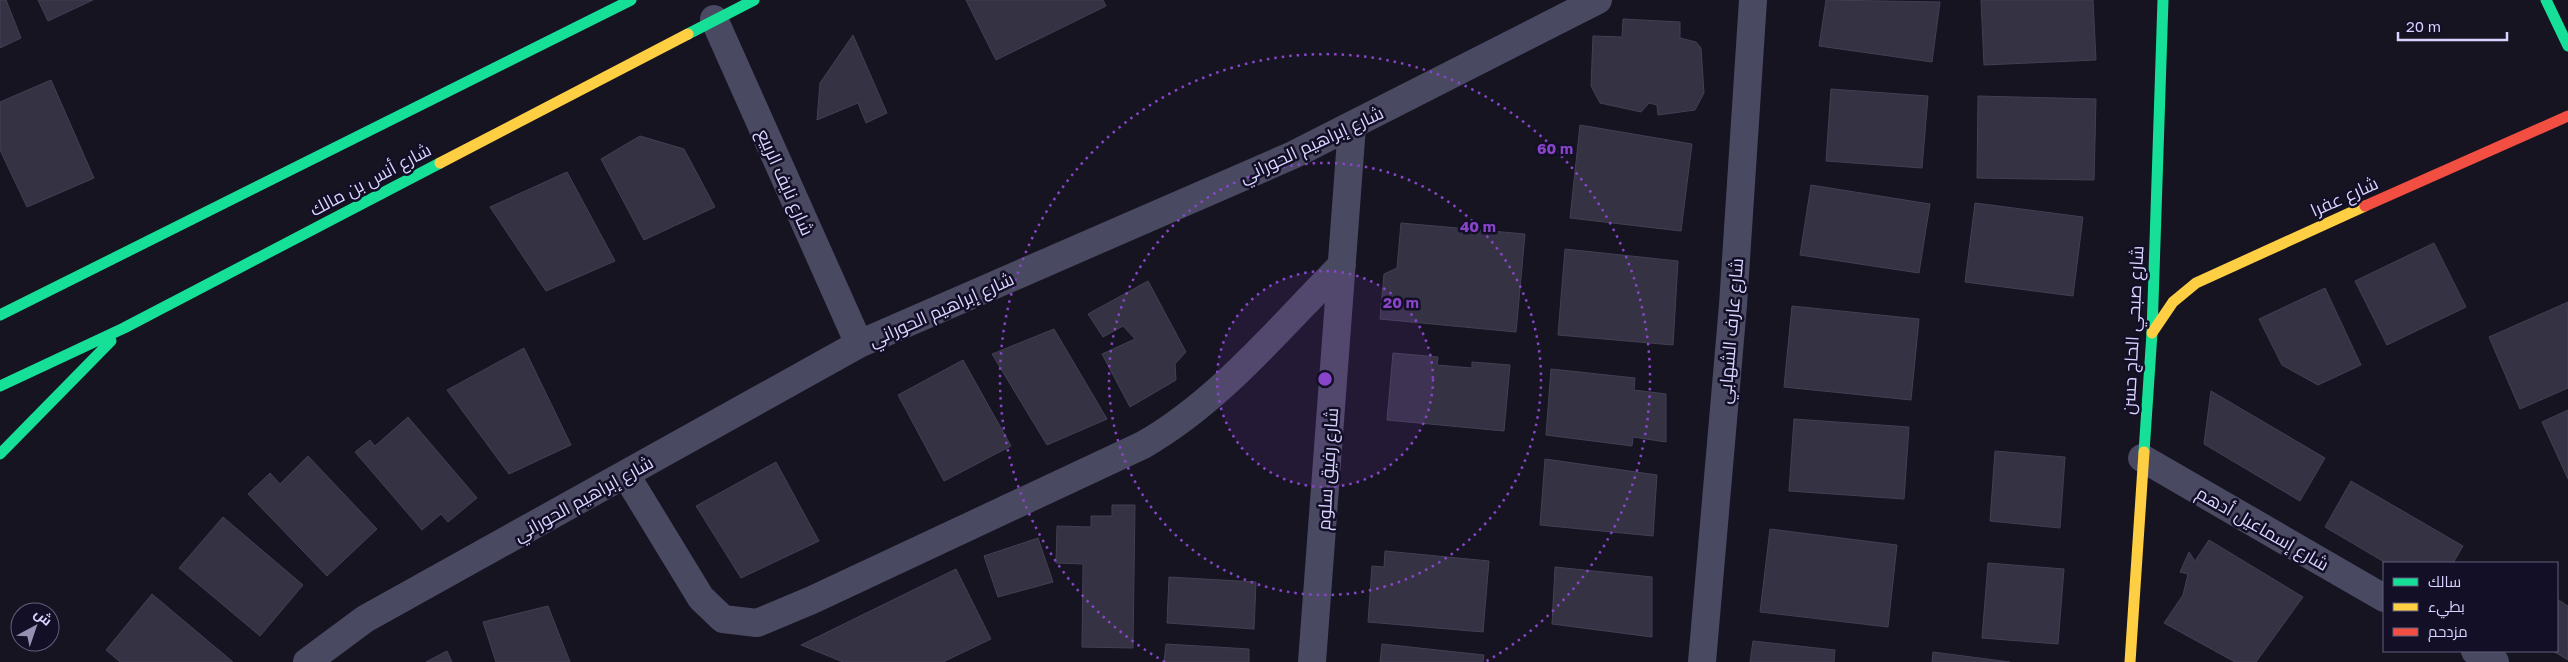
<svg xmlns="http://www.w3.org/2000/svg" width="2568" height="662" font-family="'Golos Text',Cairo,sans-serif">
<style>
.building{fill:#343243;stroke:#433f54}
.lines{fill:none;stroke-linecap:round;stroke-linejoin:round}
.street{stroke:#4a4962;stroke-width:28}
.fast{stroke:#16e098;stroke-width:11}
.slow{stroke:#ffcf43;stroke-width:11}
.jam{stroke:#f24e42;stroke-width:11}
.ring{fill:none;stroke:#8945c9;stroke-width:2.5;stroke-dasharray:2.5 5}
.labels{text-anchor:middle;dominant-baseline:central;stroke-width:5;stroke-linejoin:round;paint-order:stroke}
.street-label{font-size:18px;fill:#d9d4ff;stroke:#130f26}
.centre{fill:#8945c9;stroke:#130f26;stroke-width:2.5}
.ring-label{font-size:15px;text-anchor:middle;font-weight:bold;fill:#8945c9;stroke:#130f26;stroke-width:5;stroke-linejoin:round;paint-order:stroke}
</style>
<rect width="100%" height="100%" fill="#161421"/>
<!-- building -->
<path class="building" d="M 0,0 L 6,0 L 21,38 L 0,48 Z
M 38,0 L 93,0 L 48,21 Z
M 966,0 L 1103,0 L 1106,6 L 996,60 Z
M 1826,0 L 1940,2 L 1932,62 L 1819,46 Z
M 1981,0 L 2093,0 L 2096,60 L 1984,65 Z
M 1623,19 L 1680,22 L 1680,38 L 1696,42 L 1701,48 L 1704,93 L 1695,110 L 1658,115 L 1657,105 L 1649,103 L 1641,112 L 1600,103 L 1591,86 L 1593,36 L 1622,37 Z
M 853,35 L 887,113 L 866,123 L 858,103 L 817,120 L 820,83 Z
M 51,80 L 94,178 L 27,207 L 0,150 L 0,102 Z
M 1831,89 L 1928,96 L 1922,168 L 1826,161 Z
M 1978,96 L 2096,99 L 2094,180 L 1977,178 Z
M 1580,125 L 1692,144 L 1681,231 L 1570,218 Z
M 640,136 L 684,149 L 715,207 L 644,240 L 601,159 Z
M 567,172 L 615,261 L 546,291 L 490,207 Z
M 1811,185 L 1930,204 L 1919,273 L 1800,255 Z
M 1975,203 L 2083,217 L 2073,296 L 1965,282 Z
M 1401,223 L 1525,234 L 1516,332 L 1380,319 L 1384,274 L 1397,268 Z
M 2434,243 L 2466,307 L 2387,345 L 2355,281 Z
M 1565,249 L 1678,261 L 1673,345 L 1558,335 Z
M 1148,281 L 1186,352 L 1175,364 L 1176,380 L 1130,407 L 1102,354 L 1135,339 L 1123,326 L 1103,337 L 1088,314 Z
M 2325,288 L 2361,365 L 2318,385 L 2282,365 L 2259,319 Z
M 2568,302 L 2568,388 L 2520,409 L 2489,337 Z
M 1792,306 L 1919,319 L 1911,400 L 1784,387 Z
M 1054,329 L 1107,419 L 1047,445 L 992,354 Z
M 524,348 L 571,445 L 509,474 L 447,390 Z
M 1393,353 L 1438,357 L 1437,365 L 1472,368 L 1472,362 L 1510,365 L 1504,431 L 1387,420 Z
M 963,360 L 1011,446 L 944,481 L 898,395 Z
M 1551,369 L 1635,378 L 1634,390 L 1666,394 L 1666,442 L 1633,437 L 1632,446 L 1546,435 Z
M 2211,391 L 2325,458 L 2300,501 L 2204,444 Z
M 2568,410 L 2568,479 L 2542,422 Z
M 408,417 L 477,498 L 448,522 L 441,514 L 422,530 L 355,452 L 370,440 L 375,446 Z
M 1794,419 L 1909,427 L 1904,499 L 1789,491 Z
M 1995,451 L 2065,457 L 2060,528 L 1990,521 Z
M 308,456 L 377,529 L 327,576 L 248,494 L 270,473 L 280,484 Z
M 1545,459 L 1657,475 L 1653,536 L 1540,525 Z
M 776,462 L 819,541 L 741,578 L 696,506 Z
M 2351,481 L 2463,546 L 2453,563 L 2386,563 L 2325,527 Z
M 1112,505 L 1135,505 L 1133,648 L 1082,647 L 1083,564 L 1056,563 L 1057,526 L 1091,527 L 1091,516 L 1112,516 Z
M 223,517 L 303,585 L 260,636 L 179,568 Z
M 1770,529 L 1897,545 L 1888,627 L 1760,612 Z
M 1038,538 L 1053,582 L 998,597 L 984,556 Z
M 2209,540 L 2303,597 L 2256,662 L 2235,662 L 2164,623 L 2183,595 L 2188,574 L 2180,572 L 2189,552 L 2195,561 Z
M 1385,551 L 1489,561 L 1483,632 L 1368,622 L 1372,566 L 1384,567 Z
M 1988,563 L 2064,569 L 2058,644 L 1982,638 Z
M 1555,567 L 1652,577 L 1652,637 L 1552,624 Z
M 956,569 L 991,639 L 943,662 L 843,662 L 801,645 Z
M 1169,577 L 1256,582 L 1254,629 L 1167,623 Z
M 152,594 L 233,662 L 120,662 L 106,650 Z
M 2557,599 L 2568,606 L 2568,660 L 2553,651 L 2557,651 Z
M 548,606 L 570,662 L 496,662 L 483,622 Z
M 1753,641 L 1835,650 L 1834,662 L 1750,662 Z
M 1166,644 L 1249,649 L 1249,662 L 1164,662 Z
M 1382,644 L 1484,655 L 1483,662 L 1380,662 Z
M 447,651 L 452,662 L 426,662 Z
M 1933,652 L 2010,662 L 1932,662 Z"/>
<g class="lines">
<!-- street -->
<path class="street" d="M 714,19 L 859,344
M 2142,458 L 2384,598
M 626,475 L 701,598 L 723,619 L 757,623 L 812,600 L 1143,445 C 1220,401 1280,327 1342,265
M 2475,651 L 2495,662
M 307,662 L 365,619 L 859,344 L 1293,155 L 1598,0
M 1312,662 L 1352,126
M 1702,662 L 1733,305 L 1753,0"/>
<!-- fast -->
<path class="fast" d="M 2546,0 L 2568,46
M 688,34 L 754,0
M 0,315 L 631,0
M 0,386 L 124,328 L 440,163
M 2144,452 L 2152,333 L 2163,0
M 0,454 L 111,341"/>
<!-- slow -->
<path class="slow" d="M 440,163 L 688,34
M 2152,333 L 2173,302 L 2196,283 L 2365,206
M 2130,662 L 2144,452"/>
<!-- jam -->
<path class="jam" d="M 2365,206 L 2568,116"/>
</g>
<!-- distance rings -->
<circle cx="1325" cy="379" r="108" fill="#8945c9" fill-opacity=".12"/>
<g class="ring">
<circle cx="1325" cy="379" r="108"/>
<circle cx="1325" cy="379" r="216"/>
<path d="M1165 662A325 325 0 1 1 1485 662"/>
</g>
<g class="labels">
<!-- street labels -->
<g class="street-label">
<text transform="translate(1311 144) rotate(-25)">شارع إبراهيم الحوراني</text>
<text transform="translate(370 179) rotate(-28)">شارع أنس بن مالك</text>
<text transform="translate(786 182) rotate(66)">شارع نايف الربيع</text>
<text transform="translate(2344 196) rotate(-24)">شارع عفرا</text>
<text transform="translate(941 309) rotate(-24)">شارع إبراهيم الحوراني</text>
<text transform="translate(2132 330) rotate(-87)">شارع صبحي الحاج حسن</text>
<text transform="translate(1730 331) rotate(-85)">شارع عارف الشهابي</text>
<text transform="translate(1327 469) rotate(-86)">شارع رفيق سلوم</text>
<text transform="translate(583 498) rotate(-29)">شارع إبراهيم الحوراني</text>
<text transform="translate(2263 528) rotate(30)">شارع إسماعيل أدهم</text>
</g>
</g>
<circle cx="1325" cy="379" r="8" class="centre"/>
<g class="ring-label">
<text x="1555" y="154">60 m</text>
<text x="1478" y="232">40 m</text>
<text x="1401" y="308">20 m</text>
</g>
<!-- legend -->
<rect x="2383" y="562" width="175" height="90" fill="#130f26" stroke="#625e7d"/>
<rect x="2393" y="578" width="25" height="8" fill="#16e098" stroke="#625e7d"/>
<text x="2428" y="587" font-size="15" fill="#d9d4ff">سالك</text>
<rect x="2393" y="603" width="25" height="8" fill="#ffcf43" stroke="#625e7d"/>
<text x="2428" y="612" font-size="15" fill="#d9d4ff">بطيء</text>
<rect x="2393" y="628" width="25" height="8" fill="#f24e42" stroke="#625e7d"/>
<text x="2428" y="637" font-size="15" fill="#d9d4ff">مزدحم</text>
<!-- north arrow -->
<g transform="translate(35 627) rotate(40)"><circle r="24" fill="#130f26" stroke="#625e7d"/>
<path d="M0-4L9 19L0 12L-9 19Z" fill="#9591b1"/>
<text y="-8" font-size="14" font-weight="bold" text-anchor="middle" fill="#d9d4ff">ش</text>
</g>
<!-- scale -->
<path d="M2398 32v8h109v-8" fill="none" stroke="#d9d4ff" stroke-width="2.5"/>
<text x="2406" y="32" font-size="15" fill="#d9d4ff" stroke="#130f26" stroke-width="4" paint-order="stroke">20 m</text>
</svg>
